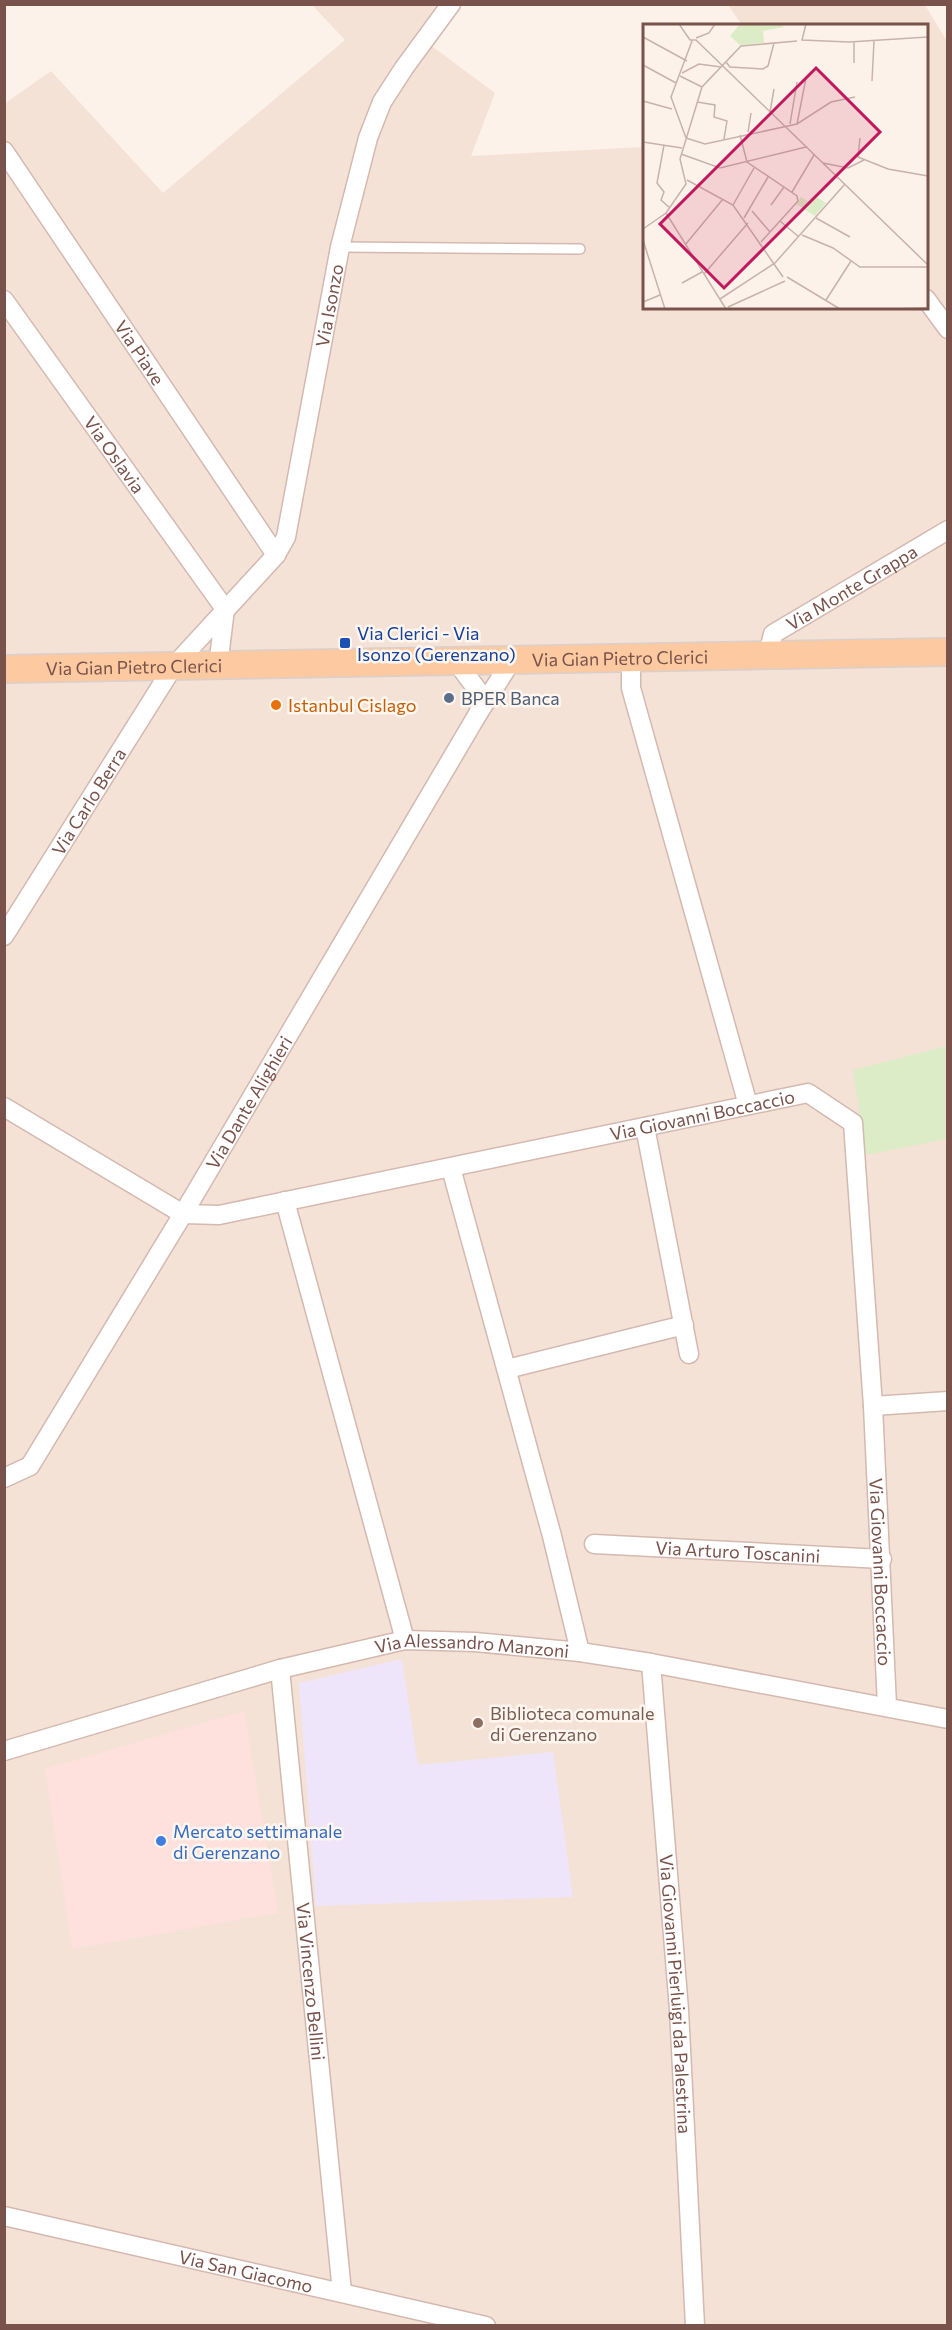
<svg xmlns="http://www.w3.org/2000/svg" width="952" height="2330" font-family="Commissioner,sans-serif">
<style>
.residential{fill:#f5e2d7}
.commercial{fill:#fee0dc}
.education{fill:#eee5fa}
.green{fill:#dcecc6}
.lines{fill:none;stroke-linecap:round;stroke-linejoin:round}
.service-casing{stroke:#d3b9b0;stroke-width:12}
.minor-casing{stroke:#d3b9b0;stroke-width:21}
.primary-casing{stroke:#d9cfcd;stroke-width:30}
.service{stroke:#fff;stroke-width:9}
.minor{stroke:#fff;stroke-width:18}
.primary{stroke:#fdc9a0;stroke-width:27}
.transit-dot{fill:#1a4fb4;stroke:#fff6f0;stroke-width:2}
.service-dot{fill:#5c6f8a;stroke:#fff6f0;stroke-width:2}
.food-dot{fill:#e8710a;stroke:#fff6f0;stroke-width:2}
.education-dot{fill:#8d6e63;stroke:#fff6f0;stroke-width:2}
.shop-dot{fill:#3f7fe0;stroke:#fff6f0;stroke-width:2}
.labels{text-anchor:middle;dominant-baseline:central;stroke-width:5;stroke-linejoin:round;paint-order:stroke}
.street-label{font-size:18px;fill:#79534b;stroke:#fff6f0}
.transit-label{font-size:18px;fill:#164399;stroke:#fff6f0;text-anchor:start}
.service-label{font-size:18px;fill:#4e5e75;stroke:#fff6f0;text-anchor:start}
.food-label{font-size:18px;fill:#c56008;stroke:#fff6f0;text-anchor:start}
.education-label{font-size:18px;fill:#785e54;stroke:#fff6f0;text-anchor:start}
.shop-label{font-size:18px;fill:#366cbe;stroke:#fff6f0;text-anchor:start}
.inset-road{fill:none;stroke:#c8b2aa;stroke-width:1.5}
.view{fill:#c2185b;fill-opacity:0.15;stroke:#c2185b;stroke-width:3}
.inset-edge{fill:none;stroke:#79534b;stroke-width:3}
</style>
<rect width="100%" height="100%" fill="#fdf2e9"/>
<!-- residential -->
<path class="residential" d="M 312,5 L 442,5 L 417,35 L 495,93 L 471,156 L 644,147 L 644,308 L 926,308 L 926,26 L 742,25 L 728,5 L 925,5 L 947,41 L 947,2325 L 5,2325 L 4,104 L 51,71 L 163,193 L 345,40 Z"/>
<!-- commercial -->
<path class="commercial" d="M 244,1711 L 278,1913 L 72,1949 L 45,1769 Z"/>
<!-- education -->
<path class="education" d="M 402,1659 L 418,1765 L 553,1752 L 573,1897 L 316,1906 L 299,1683 Z"/>
<!-- green -->
<path class="green" d="M 947,1046 L 947,1139 L 866,1155 L 853,1070 Z"/>
<g class="lines">
<!-- service casing -->
<g class="service-casing">
<path id="service" d="M 340,247 L 580,249"/>
</g>
<!-- minor casing -->
<g class="minor-casing">
<g id="minor">
<path id="s1" d="M 4,151 L 276,555"/>
<path d="M 926,299 L 948,329"/>
<path id="s2" d="M 4,300 L 225,609"/>
<path id="s3" d="M 768,654 L 773,634 L 948,530"/>
<path d="M 631,657 L 631,688 L 748,1105"/>
<path d="M 455,660 L 482,696 L 479,712"/>
<path d="M 218,666 L 225,609"/>
<path id="s4" d="M 4,936 L 173,667 L 276,555 L 286,537 L 340,247 L 368,138 L 382,102 L 404,68 L 451,4"/>
<path id="s5" d="M 4,1107 L 183,1214 L 219,1215 L 808,1093 L 853,1123 L 873,1406 L 887,1706"/>
<path d="M 645,1127 L 689,1354"/>
<path d="M 451,1168 L 552,1536 L 580,1652"/>
<path d="M 285,1201 L 405,1640"/>
<path d="M 507,1369 L 684,1325"/>
<path d="M 873,1406 L 948,1401"/>
<path id="s6" d="M 4,1478 L 30,1466 L 183,1214 L 479,712 L 512,660"/>
<path id="s7" d="M 594,1544 L 882,1559"/>
<path id="s8" d="M 651,1663 L 679,2010 L 695,2326"/>
<path id="s9" d="M 280,1669 L 342,2292"/>
<path id="s10" d="M 4,1751 L 280,1669 L 405,1640 L 475,1642 L 580,1652 L 651,1663 L 948,1719"/>
<path id="s11" d="M 4,2216 L 486,2326"/>
</g>
</g>
<!-- primary casing -->
<g class="primary-casing">
<g id="primary">
<path id="s12" d="M 4,669 L 948,652"/>
</g>
</g>
<!-- service -->
<use href="#service" class="service"/>
<!-- minor -->
<use href="#minor" class="minor"/>
<!-- primary -->
<use href="#primary" class="primary"/>
</g>
<!-- markers -->
<rect class="transit-dot" x="339" y="637" width="12" height="12" rx="3"/>
<circle class="service-dot" cx="449" cy="698" r="6"/>
<circle class="food-dot" cx="276" cy="705" r="6"/>
<circle class="education-dot" cx="478" cy="1723" r="6"/>
<circle class="shop-dot" cx="161" cy="1841" r="6"/>
<g class="labels">
<!-- street labels -->
<g class="street-label">
<text stroke="none"><textPath href="#s4" startOffset="726">Via Isonzo</textPath></text>
<text stroke="none"><textPath href="#s1" startOffset="243">Via Piave</textPath></text>
<text stroke="none"><textPath href="#s2" startOffset="190">Via Oslavia</textPath></text>
<text stroke="none"><textPath href="#s3" startOffset="112">Via Monte Grappa</textPath></text>
<text stroke="none"><textPath href="#s12" startOffset="616">Via Gian Pietro Clerici</textPath></text>
<text stroke="none"><textPath href="#s12" startOffset="130">Via Gian Pietro Clerici</textPath></text>
<text stroke="none"><textPath href="#s4" startOffset="159">Via Carlo Berra</textPath></text>
<text stroke="none"><textPath href="#s6" startOffset="453">Via Dante Alighieri</textPath></text>
<text stroke="none"><textPath href="#s5" startOffset="738">Via Giovanni Boccaccio</textPath></text>
<text stroke="none"><textPath href="#s7" startOffset="144">Via Arturo Toscanini</textPath></text>
<text stroke="none"><textPath href="#s5" startOffset="1350">Via Giovanni Boccaccio</textPath></text>
<text stroke="none"><textPath href="#s10" startOffset="483">Via Alessandro Manzoni</textPath></text>
<text stroke="none"><textPath href="#s9" startOffset="314">Via Vincenzo Bellini</textPath></text>
<text stroke="none"><textPath href="#s8" startOffset="332">Via Giovanni Pierluigi da Palestrina</textPath></text>
<text stroke="none"><textPath href="#s11" startOffset="248">Via San Giacomo</textPath></text>
</g>
<!-- transit labels -->
<g class="transit-label">
<text x="357" y="633">Via Clerici - Via<tspan x="357" dy="21">Isonzo (Gerenzano)</tspan></text>
</g>
<!-- service labels -->
<g class="service-label">
<text x="461" y="698">BPER Banca</text>
</g>
<!-- food labels -->
<g class="food-label">
<text x="288" y="705">Istanbul Cislago</text>
</g>
<!-- education labels -->
<g class="education-label">
<text x="490" y="1713">Biblioteca comunale<tspan x="490" dy="21">di Gerenzano</tspan></text>
</g>
<!-- shop labels -->
<g class="shop-label">
<text x="173" y="1831">Mercato settimanale<tspan x="173" dy="21">di Gerenzano</tspan></text>
</g>
</g>
<!-- overview -->
<g transform="translate(643 24)">
<rect width="285" height="285" fill="#fdf2e9"/>
<path d="M 97,0 L 138,0 L 141,3 L 120,7 L 121,19 L 97,21 L 87,12 ZM 158,173 L 168,179 L 174,173 L 183,179 L 172,192 L 153,180 Z" fill="#dcecc6"/>
<path class="inset-road" d="M 36,0 L 47,16 L 53,16 L 285,241M 163,0 L 159,16 L 206,18 L 285,13M 0,13 L 44,37M 53,14 L 66,9 L 72,0M 83,38 L 87,43 L 120,45 L 125,42 L 131,19M 211,39 L 211,18M 0,41 L 33,59M 39,49 L 56,40 L 78,43M 37,52 L 59,63M 229,57 L 231,17M 0,77 L 29,85M 54,78 L 72,81 L 71,93 L 84,97 L 81,115M 127,88 L 131,65M 147,100 L 154,58M 154,100 L 163,54M 105,108 L 108,89M 97,111 L 104,138 L 154,172 L 155,177 L 118,218M 43,114 L 62,120 L 154,100 L 188,78 L 212,73M 43,114 L 28,73 L 49,17M 217,114 L 215,133 L 245,145 L 285,152M 0,118 L 39,124M 21,121 L 14,159 L 21,168 L 18,176 L 27,184M 38,130 L 77,144 L 163,123M 180,139 L 205,144 L 221,136M 44,156 L 90,181 L 140,253M 149,168 L 171,131M 90,181 L 111,144M 128,181 L 141,163M 109,187 L 127,208M 23,189 L 83,285M 101,194 L 125,153M 173,194 L 207,213M 137,197 L 156,213M 0,205 L 23,189 L 43,160 L 37,135 L 59,63 L 98,22 L 154,17M 159,211 L 190,224 L 217,243 L 285,243M 0,216 L 22,285M 42,221 L 80,175M 61,250 L 105,199M 144,253 L 197,285M 39,259 L 59,248M 77,275 L 132,239 L 202,160M 183,276 L 208,237M 0,278 L 17,271M 85,283 L 142,257M 250,285 L 285,284"/>
<path class="view" d="M 173,44 L 237,108 L 81,264 L 17,200 Z"/>
<rect width="285" height="285" class="inset-edge"/>
</g>
<!-- border -->
<rect width="952" height="2330" fill="none" stroke="#79534b" stroke-width="12"/>
</svg>
